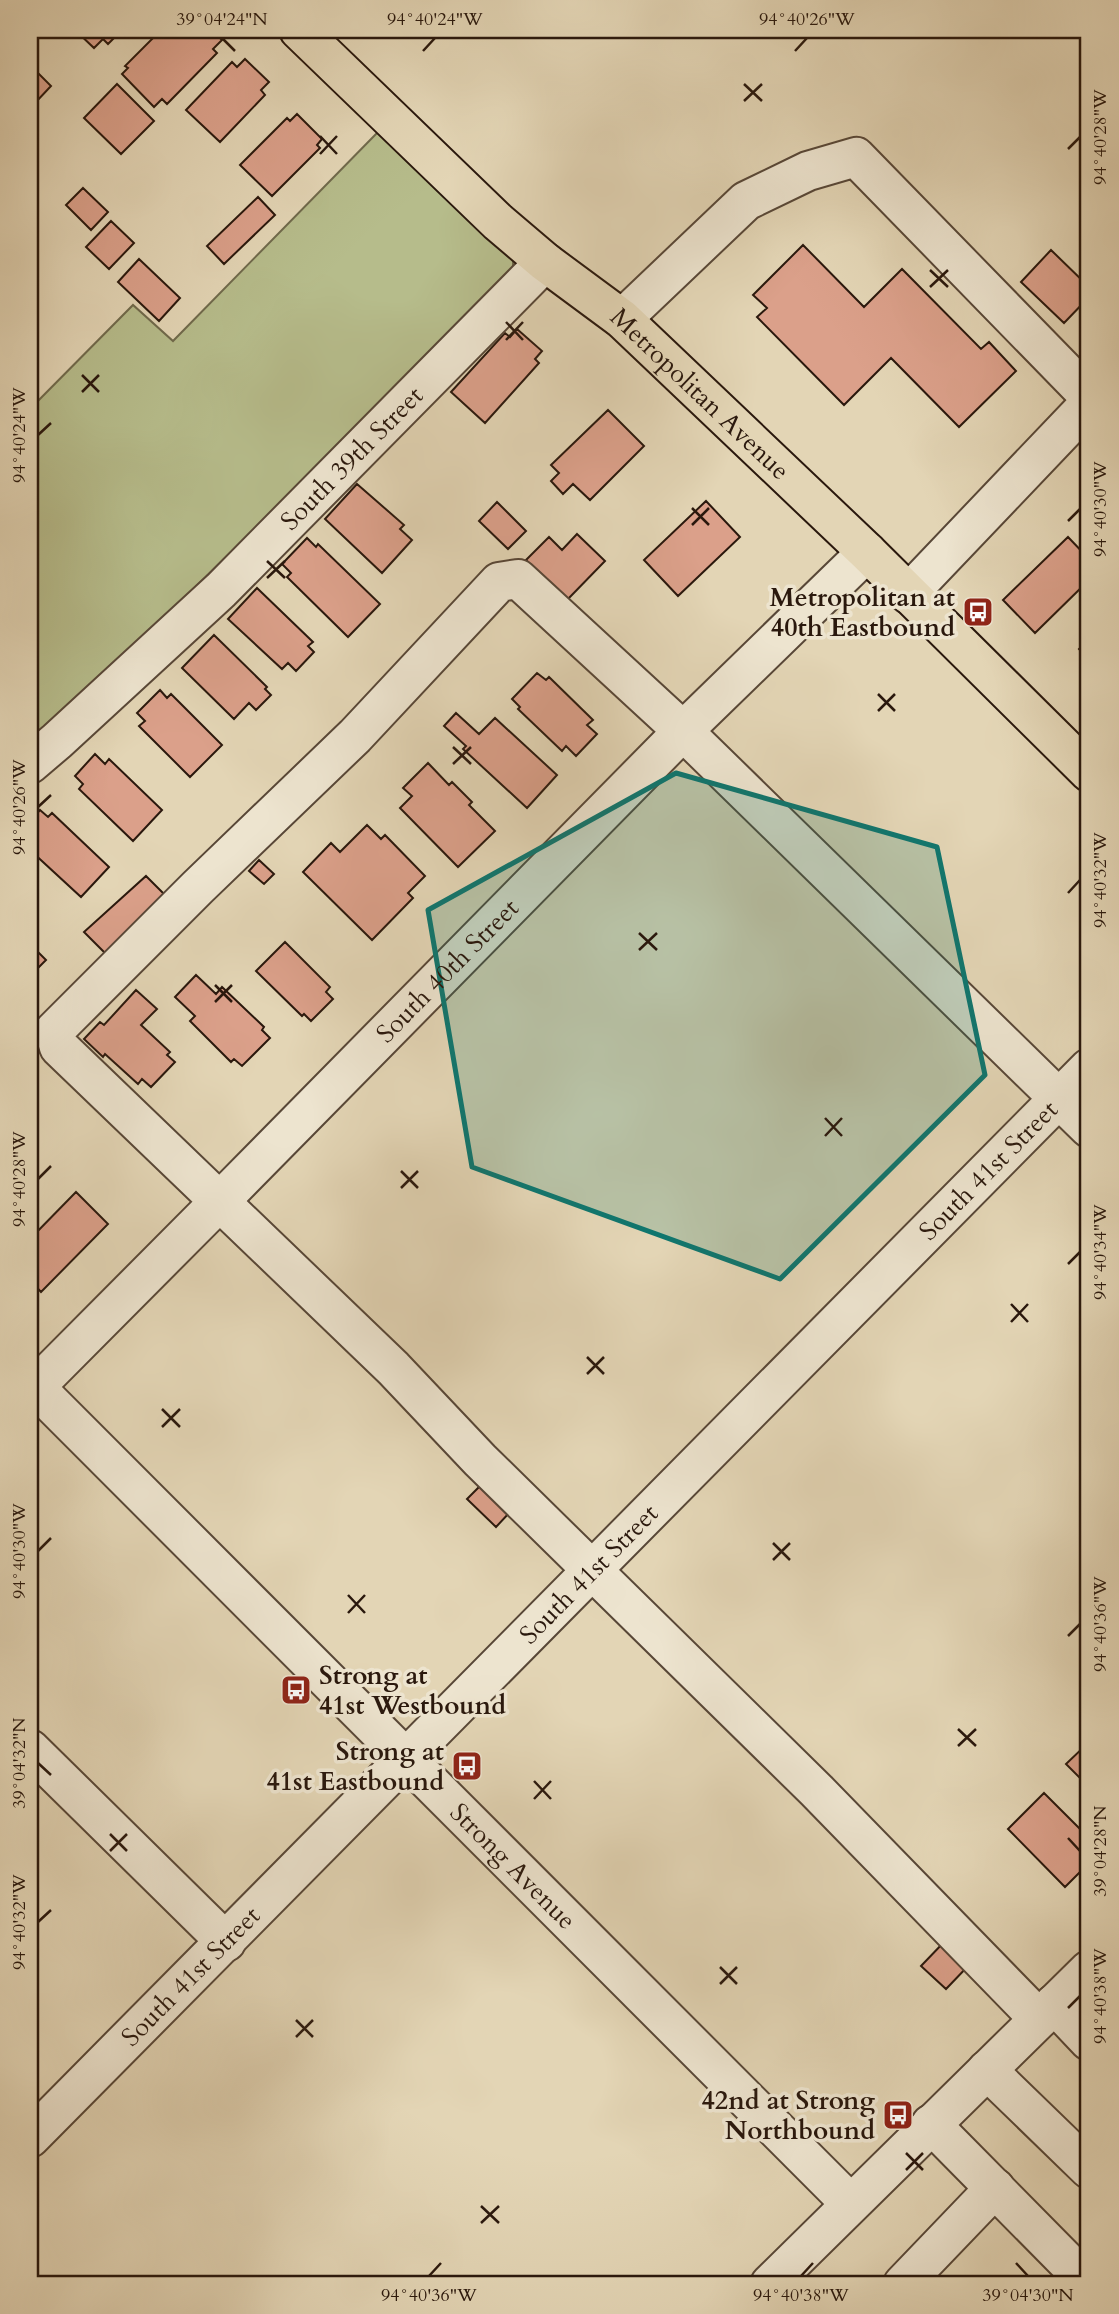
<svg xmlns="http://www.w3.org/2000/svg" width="1119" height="2314" font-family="Cardo,serif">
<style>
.green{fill:#b6bc8b;stroke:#706a4c;stroke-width:2}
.building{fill:#dba08a;stroke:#2a180d;stroke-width:2}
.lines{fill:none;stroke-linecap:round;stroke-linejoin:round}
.minor-casing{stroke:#584737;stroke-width:42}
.major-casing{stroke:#2a180d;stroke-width:42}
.minor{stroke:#ede4cf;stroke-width:38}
.major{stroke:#e3d5b5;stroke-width:38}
.marked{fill:#0f766e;fill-opacity:0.2;stroke:#0f766e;stroke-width:5;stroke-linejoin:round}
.ticks{fill:none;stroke:#2a180d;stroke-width:2.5}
.labels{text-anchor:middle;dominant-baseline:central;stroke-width:7;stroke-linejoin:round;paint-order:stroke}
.street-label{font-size:26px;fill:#2a180d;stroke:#ede4cf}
.poi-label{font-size:26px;font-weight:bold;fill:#2a180d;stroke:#ede4cf;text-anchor:end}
.neatline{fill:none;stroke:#2a180d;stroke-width:2.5}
.ticks-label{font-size:18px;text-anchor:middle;fill:#2a180d}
</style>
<rect width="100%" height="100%" fill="#e3d5b5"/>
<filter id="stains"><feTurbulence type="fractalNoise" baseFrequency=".00286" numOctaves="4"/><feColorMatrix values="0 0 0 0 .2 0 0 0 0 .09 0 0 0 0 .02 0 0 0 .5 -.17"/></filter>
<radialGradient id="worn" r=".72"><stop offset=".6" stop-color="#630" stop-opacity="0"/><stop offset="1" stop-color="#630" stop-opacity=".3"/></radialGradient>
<!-- green -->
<path class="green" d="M 378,132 L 513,261 L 513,271 L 506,283 L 85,695 L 30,740 L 30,409 L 133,305 L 173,341 Z"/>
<!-- building -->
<path class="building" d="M 75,30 L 122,30 L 108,44 L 103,39 L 94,48 Z
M 161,30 L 212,30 L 222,40 L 213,49 L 217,53 L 167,104 L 162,99 L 154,107 L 122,74 L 128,68 L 125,66 Z
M 245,59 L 269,82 L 261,90 L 265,95 L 220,142 L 186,110 L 232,62 L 237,67 Z
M 30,65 L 51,86 L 35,103 L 30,98 Z
M 117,84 L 154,121 L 121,154 L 84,118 Z
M 297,114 L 322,139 L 317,145 L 320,148 L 272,196 L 240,165 L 287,118 L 290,121 Z
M 83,188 L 108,212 L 91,230 L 66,205 Z
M 258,197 L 275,215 L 224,264 L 207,246 Z
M 111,221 L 134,243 L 109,269 L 86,247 Z
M 803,245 L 864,307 L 902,269 L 981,349 L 989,342 L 1016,371 L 959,427 L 891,358 L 844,405 L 757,317 L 767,308 L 753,295 Z
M 1051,250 L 1089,287 L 1089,297 L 1064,323 L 1021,282 Z
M 139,259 L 180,298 L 159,321 L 118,282 Z
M 517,329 L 542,351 L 535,359 L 539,363 L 485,423 L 451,392 L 505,333 L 510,337 Z
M 608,410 L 644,446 L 590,500 L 573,484 L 563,494 L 551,481 L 559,473 L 551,465 Z
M 357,484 L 404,525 L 400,529 L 412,540 L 382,573 L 325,519 Z
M 706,501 L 740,537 L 678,596 L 644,560 Z
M 497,502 L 526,531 L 508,549 L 479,521 Z
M 577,534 L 605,561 L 567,600 L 526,560 L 549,537 L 562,550 Z
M 1068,537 L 1089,559 L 1089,580 L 1035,633 L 1003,600 Z
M 307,538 L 316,547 L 318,544 L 380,604 L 348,637 L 287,577 L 291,573 L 282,564 Z
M 257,588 L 313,642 L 308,646 L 314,652 L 296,671 L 288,663 L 282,669 L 228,619 Z
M 214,635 L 267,687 L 265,689 L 271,695 L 256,710 L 249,703 L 234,719 L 182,668 Z
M 1089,639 L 1089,660 L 1079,649 Z
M 537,673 L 546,680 L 549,677 L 593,720 L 587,725 L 597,734 L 576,756 L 566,746 L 562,751 L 518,709 L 520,707 L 512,699 Z
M 160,690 L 167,698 L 171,694 L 222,745 L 190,777 L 139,726 L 145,721 L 137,713 Z
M 456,713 L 479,734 L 495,718 L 557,775 L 527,808 L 463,749 L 466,746 L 444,726 Z
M 95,754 L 105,764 L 109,759 L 162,810 L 133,841 L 79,789 L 83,784 L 75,776 Z
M 428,763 L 449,785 L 452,782 L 472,802 L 469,805 L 495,831 L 458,867 L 400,808 L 412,796 L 403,788 Z
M 40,810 L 48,817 L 52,813 L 109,867 L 81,897 L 30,850 L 30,821 Z
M 367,825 L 381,839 L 385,835 L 425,876 L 408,893 L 413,898 L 372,940 L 303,872 L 331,843 L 340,852 Z
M 259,860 L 274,874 L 264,884 L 249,871 Z
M 146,876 L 170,900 L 110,958 L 84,932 Z
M 285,942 L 330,987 L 326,992 L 333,999 L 311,1021 L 304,1014 L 302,1016 L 256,971 Z
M 30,944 L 46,960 L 30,976 Z
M 196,975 L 216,994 L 222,987 L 264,1027 L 262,1030 L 270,1038 L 242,1066 L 234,1059 L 231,1062 L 190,1021 L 195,1016 L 175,997 Z
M 136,990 L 157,1009 L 141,1025 L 170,1052 L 167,1055 L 175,1062 L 151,1087 L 142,1079 L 138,1084 L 105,1054 L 103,1057 L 84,1039 L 100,1022 L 104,1025 Z
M 76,1192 L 108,1224 L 41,1292 L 30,1280 L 30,1239 Z
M 482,1484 L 511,1511 L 496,1527 L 467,1499 Z
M 1089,1742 L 1089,1787 L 1066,1764 Z
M 1044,1793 L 1089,1838 L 1089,1863 L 1065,1887 L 1008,1829 Z
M 946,1940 L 970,1964 L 946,1989 L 921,1966 Z"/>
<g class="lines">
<!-- minor casing -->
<g class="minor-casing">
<g id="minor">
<path d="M 622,319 L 746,201 L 808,171 L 856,157 L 1089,396"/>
<path d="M 908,594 L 1089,404"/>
<path id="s1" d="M 30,764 L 57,741 L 221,590 L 545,262"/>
<path id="s2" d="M 30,1382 L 850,2203"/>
<path id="s3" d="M 30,1392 L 220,1201 L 683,731 L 867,552"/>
<path d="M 30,1749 L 226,1942"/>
<path d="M 1054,2004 L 1089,2041"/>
<path d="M 1039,2019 L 817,1791 L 480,1460 L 393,1368 L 59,1047 L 54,1031 L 198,887 L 355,736 L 499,582 L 518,579 L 683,731 L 1089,1128"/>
<path d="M 987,2070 L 1089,2169"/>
<path d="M 931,2124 L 1089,2284"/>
<path id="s4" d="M 30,2138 L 1089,1068"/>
<path d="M 770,2284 L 1089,1970"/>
<path d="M 903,2284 L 995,2188"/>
</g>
</g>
<!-- major casing -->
<g class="major-casing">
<g id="major">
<path id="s5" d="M 299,30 L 498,222 L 545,262 L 622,319 L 867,552 L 1089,772"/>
</g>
</g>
<!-- minor -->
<use href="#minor" class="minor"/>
<!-- major -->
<use href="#major" class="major"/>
</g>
<!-- marked area -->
<path class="marked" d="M 676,773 L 937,847 L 985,1075 L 780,1279 L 472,1167 L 428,910 Z"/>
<!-- ticks -->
<path class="ticks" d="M 222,38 L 235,51M 423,51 L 435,38M 795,51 L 807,38M 744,84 L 762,101M 744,101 L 762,84M 320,136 L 337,154M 1068,149 L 1080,137M 320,154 L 337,136M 930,270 L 948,287M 930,287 L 948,270M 506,322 L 523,340M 506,340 L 523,322M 82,375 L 99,392M 82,392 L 99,375M 38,435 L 51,423M 692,508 L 709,525M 1068,521 L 1080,509M 692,525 L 709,508M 267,561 L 285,578M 267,578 L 285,561M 878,694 L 895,711M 878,711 L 895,694M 453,747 L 471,764M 453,764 L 471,747M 38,807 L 51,795M 1068,893 L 1080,880M 639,933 L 657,950M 639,950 L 657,933M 215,985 L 232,1002M 215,1002 L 232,985M 825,1118 L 842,1136M 825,1136 L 842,1118M 401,1171 L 418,1188M 38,1179 L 51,1166M 401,1188 L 418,1171M 1068,1264 L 1080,1252M 1011,1304 L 1028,1322M 1011,1322 L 1028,1304M 587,1357 L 604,1374M 587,1374 L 604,1357M 162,1409 L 180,1427M 162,1427 L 180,1409M 773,1543 L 790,1560M 38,1551 L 51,1538M 773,1560 L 790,1543M 348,1595 L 365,1613M 348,1613 L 365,1595M 1068,1636 L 1080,1624M 958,1729 L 976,1746M 958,1746 L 976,1729M 38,1763 L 51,1775M 534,1781 L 551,1799M 534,1799 L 551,1781M 110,1834 L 127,1851M 1068,1838 L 1080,1851M 110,1851 L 127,1834M 38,1922 L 51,1910M 720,1967 L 737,1984M 720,1984 L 737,1967M 1068,2008 L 1080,1996M 296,2020 L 313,2037M 296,2037 L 313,2020M 906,2153 L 923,2170M 906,2170 L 923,2153M 481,2206 L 499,2223M 481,2223 L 499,2206M 1016,2263 L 1028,2276M 429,2276 L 441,2263M 801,2276 L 813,2263"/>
<!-- icons -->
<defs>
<g id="bus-square" transform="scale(1.575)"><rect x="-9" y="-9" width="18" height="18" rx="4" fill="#8f2418" stroke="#ede4cf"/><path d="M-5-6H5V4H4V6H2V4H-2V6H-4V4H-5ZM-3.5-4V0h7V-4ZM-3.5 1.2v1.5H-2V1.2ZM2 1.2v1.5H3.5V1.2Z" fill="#fff"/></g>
</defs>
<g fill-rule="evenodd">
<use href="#bus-square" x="978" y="612"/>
<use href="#bus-square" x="296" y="1690"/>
<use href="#bus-square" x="467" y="1766"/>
<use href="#bus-square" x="898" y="2115"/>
</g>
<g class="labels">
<!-- street labels -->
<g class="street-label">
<text stroke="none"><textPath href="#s5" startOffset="542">Metropolitan Avenue</textPath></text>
<text stroke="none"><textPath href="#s1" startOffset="444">South 39th Street</textPath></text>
<text stroke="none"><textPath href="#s3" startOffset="593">South 40th Street</textPath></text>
<text stroke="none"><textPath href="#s4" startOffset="1362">South 41st Street</textPath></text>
<text stroke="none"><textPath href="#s4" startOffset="794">South 41st Street</textPath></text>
<text stroke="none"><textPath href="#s2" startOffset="684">Strong Avenue</textPath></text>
<text stroke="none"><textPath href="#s4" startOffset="228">South 41st Street</textPath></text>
</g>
<!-- poi labels -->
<g class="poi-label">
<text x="955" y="597">Metropolitan at<tspan x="955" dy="30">40th Eastbound</tspan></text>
<text x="319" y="1675" text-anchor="start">Strong at<tspan x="319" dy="30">41st Westbound</tspan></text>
<text x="444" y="1751">Strong at<tspan x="444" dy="30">41st Eastbound</tspan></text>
<text x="875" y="2100">42nd at Strong<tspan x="875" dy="30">Northbound</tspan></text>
</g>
</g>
<!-- margin -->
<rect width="1119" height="2314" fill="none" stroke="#e3d5b5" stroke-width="77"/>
<rect x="38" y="38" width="1042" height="2238" class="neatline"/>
<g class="ticks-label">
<text x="222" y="25">39°04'24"N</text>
<text x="435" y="25">94°40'24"W</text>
<text x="807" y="25">94°40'26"W</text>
<text transform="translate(1100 137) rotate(-90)" y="6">94°40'28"W</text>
<text transform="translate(19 435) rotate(-90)" y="6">94°40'24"W</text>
<text transform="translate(1100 509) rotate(-90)" y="6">94°40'30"W</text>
<text transform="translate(19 807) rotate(-90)" y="6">94°40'26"W</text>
<text transform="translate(1100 880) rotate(-90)" y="6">94°40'32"W</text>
<text transform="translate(19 1179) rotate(-90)" y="6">94°40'28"W</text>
<text transform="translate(1100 1252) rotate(-90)" y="6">94°40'34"W</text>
<text transform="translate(19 1551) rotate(-90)" y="6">94°40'30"W</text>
<text transform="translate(1100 1624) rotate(-90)" y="6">94°40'36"W</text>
<text transform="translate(19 1763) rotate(-90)" y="6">39°04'32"N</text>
<text transform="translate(1100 1851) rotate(-90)" y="6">39°04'28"N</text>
<text transform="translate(19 1922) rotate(-90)" y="6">94°40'32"W</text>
<text transform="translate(1100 1996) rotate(-90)" y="6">94°40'38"W</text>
<text x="429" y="2301">94°40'36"W</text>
<text x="801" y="2301">94°40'38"W</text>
<text x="1028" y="2301">39°04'30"N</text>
</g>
<rect width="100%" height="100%" filter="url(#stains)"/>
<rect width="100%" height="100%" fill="url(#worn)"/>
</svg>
